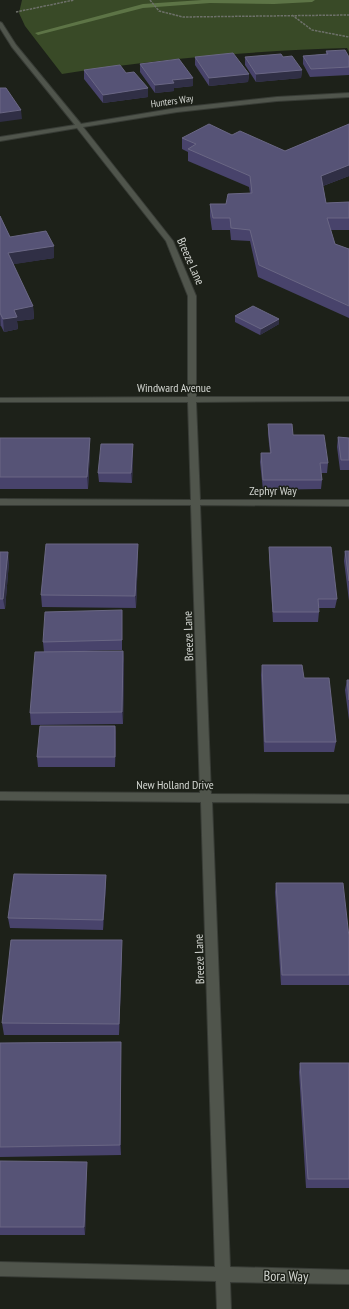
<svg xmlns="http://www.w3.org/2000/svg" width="349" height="1309" font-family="'PT Sans Narrow',sans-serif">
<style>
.green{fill:#394a27}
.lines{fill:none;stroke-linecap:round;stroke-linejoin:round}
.stream{fill:#5d7446;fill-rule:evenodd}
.minor-casing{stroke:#383c36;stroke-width:2}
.path{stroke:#6e716a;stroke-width:1.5;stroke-dasharray:2.5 1;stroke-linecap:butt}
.minor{fill:#50554c;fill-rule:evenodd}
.wall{fill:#48436b}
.shaded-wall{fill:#302f45}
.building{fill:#565376;stroke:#6a6784}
.labels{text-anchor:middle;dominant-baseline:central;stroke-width:3;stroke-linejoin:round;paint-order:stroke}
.far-street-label{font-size:10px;fill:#d3d6d1;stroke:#1d2119}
.street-label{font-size:12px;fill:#d3d6d1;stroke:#1d2119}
.near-street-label{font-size:14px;fill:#d3d6d1;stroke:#1d2119}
</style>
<rect width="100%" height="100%" fill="#1d2119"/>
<!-- green -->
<path class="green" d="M 22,0 L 349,0 L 349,52 L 347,48 C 252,51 156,59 62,74 L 25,26 L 19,13 Z"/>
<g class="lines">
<!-- stream -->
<path class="stream" d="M 202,0 L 315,0 L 312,2 L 274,4 L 210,3 L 143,8 L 38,35 L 35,33 L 143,4 Z"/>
<!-- minor casing -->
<g class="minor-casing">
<path id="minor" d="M 0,22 L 2,23 L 16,45 L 81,124 L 177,108 L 277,97 L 349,93 L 349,97 L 277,101 L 177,112 L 83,127 L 173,241 L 196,296 L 196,397 L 349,397 L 349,401 L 196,402 L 200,500 L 349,500 L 349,506 L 200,505 L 211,794 L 349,795 L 349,803 L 212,802 L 230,1267 L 349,1270 L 349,1284 L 230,1282 L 231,1309 L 217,1309 L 216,1281 L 0,1276 L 0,1262 L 215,1267 L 201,802 L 0,800 L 0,792 L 200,793 L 191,505 L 0,505 L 0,499 L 191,500 L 188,402 L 0,402 L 0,398 L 188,397 L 188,296 L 166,241 L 77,128 L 0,141 L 0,137 L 75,125 L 12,47 L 0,28 Z"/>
</g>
<!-- path -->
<path class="path" d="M 150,0 L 159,11 L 183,17 L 349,15
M 16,12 L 74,0
M 292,15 L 312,30 L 349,37"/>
<!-- minor -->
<use href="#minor" class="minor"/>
</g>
<!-- wall -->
<path class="wall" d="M 326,51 L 349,57 L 349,75 L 310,77 L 303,64 L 303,56 L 326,54 Z
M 195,57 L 249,74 L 248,82 L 209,86 L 195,65 Z
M 245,57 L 283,57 L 302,70 L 301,78 L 256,82 L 245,65 Z
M 140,64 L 193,86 L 174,88 L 174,91 L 155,93 L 140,72 Z
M 84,70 L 126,73 L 148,88 L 148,97 L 103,103 L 84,79 Z
M 349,124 L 349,176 L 323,186 L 326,203 L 349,202 L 349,230 L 331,230 L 335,244 L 349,249 L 349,318 L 258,277 L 250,241 L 231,240 L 230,230 L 212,230 L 210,216 L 210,204 L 226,204 L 250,193 L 249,187 L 188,161 L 188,152 L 182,149 L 182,138 L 232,135 L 285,151 Z
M 0,216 L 10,237 L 54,246 L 54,258 L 13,264 L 33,306 L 34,319 L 17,321 L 18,329 L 4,332 L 1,326 L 0,326 Z
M 235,316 L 279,319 L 279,324 L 260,335 L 235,322 Z
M 268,424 L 293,435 L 328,463 L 327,473 L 321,473 L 322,480 L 321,489 L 263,490 L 260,462 L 261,453 L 270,453 L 268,434 Z
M 338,437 L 349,438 L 349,470 L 340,470 L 337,447 Z
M 0,438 L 90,438 L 90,450 L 88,489 L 0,489 Z
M 133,454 L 132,483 L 99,482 L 98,473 Z
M 269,547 L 337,599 L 335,608 L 319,608 L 319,612 L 318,622 L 273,622 L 269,557 Z
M 345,551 L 349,551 L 349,601 L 344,561 Z
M 0,552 L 9,562 L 5,609 L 0,609 Z
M 138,556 L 136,608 L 42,607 L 41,595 Z
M 122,610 L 122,650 L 48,652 L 123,651 L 124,663 L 123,724 L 31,725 L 30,713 L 44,652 L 43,642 Z
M 262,665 L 336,742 L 334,752 L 264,752 L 261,675 Z
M 347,680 L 349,680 L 349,720 L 345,690 Z
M 115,726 L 116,735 L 115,767 L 38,767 L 37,757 Z
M 106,875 L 106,885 L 103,930 L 10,928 L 8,918 Z
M 276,883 L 349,937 L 349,985 L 281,985 L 275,892 Z
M 122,952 L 119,1035 L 4,1035 L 2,1023 Z
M 121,1042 L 121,1155 L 0,1157 L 0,1043 Z
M 300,1063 L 349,1063 L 349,1188 L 306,1188 L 299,1072 Z
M 0,1161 L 87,1170 L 85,1235 L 0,1235 Z"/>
<!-- shaded-wall -->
<path class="shaded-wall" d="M 302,70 L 301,78 L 256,82 L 256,74 Z
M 249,74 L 248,82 L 209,86 L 209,78 Z
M 193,78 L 193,86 L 174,88 L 174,91 L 155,93 L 155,85 L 172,80 Z
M 148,88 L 148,97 L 103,103 L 103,95 Z
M 21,110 L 22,119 L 0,122 L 0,113 Z
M 349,165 L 349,176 L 320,187 L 321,176 Z
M 54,246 L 54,258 L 9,265 L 8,253 Z
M 33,306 L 34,319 L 17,321 L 18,329 L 4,332 L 3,319 L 14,310 Z
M 0,313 L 1,326 L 0,326 Z
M 279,319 L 279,324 L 260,335 L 261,329 Z
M 90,438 L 90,450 L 88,489 L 87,477 Z
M 133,444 L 133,454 L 132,483 L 131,473 Z
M 138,544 L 138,556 L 136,608 L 135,596 Z
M 8,552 L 9,562 L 5,609 L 3,599 Z
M 123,651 L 124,663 L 123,724 L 122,712 Z
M 115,726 L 116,735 L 115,767 Z
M 106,875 L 106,885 L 103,930 L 103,920 Z
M 122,940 L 122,952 L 119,1035 L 119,1024 Z
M 121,1042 L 121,1155 L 120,1145 Z
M 87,1162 L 87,1170 L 85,1235 L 84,1227 Z"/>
<!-- building -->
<path class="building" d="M 345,50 L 349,57 L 349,67 L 311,69 L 303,56 L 328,54 L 326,51 Z
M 233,53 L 249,74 L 209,78 L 195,57 Z
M 281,54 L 283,57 L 292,56 L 302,70 L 256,74 L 245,57 Z
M 179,59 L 193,78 L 172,80 L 174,83 L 155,85 L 140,64 Z
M 120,65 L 126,73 L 134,72 L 148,88 L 103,95 L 84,70 Z
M 0,88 L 6,88 L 21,110 L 0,113 Z
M 209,124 L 232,135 L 240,131 L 285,151 L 349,124 L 349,165 L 321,176 L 326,203 L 349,202 L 349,218 L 327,218 L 335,244 L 349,249 L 349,306 L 259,265 L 250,230 L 231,228 L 230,218 L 213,218 L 210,204 L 226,204 L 228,194 L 252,193 L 250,176 L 188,149 L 196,144 L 182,138 Z
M 0,216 L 10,237 L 46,231 L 54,246 L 8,253 L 33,306 L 14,310 L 17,317 L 3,319 L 0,313 Z
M 253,306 L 279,319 L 261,329 L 235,316 Z
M 268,424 L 292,424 L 293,435 L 324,435 L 328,463 L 320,463 L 322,480 L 263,480 L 261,453 L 271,453 Z
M 338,437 L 349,438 L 349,460 L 341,460 Z
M 0,438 L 90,438 L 87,477 L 0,477 Z
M 101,444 L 133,444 L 131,473 L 98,473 Z
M 46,544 L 138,544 L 135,596 L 41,595 Z
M 269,547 L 331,547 L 337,599 L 318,599 L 319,612 L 273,612 Z
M 345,551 L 349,551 L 349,581 Z
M 0,552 L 8,552 L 3,599 L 0,599 Z
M 122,610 L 122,640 L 43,642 L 45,612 Z
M 123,651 L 122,712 L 30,713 L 35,652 Z
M 262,665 L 302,665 L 304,678 L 329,678 L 336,742 L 265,742 Z
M 347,680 L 349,680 L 349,700 Z
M 40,726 L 115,726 L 115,757 L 37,757 Z
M 14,874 L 106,875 L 103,920 L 8,918 Z
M 276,883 L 343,883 L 349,937 L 349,975 L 282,975 Z
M 11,940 L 122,940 L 119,1024 L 2,1023 Z
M 121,1042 L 120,1145 L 0,1147 L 0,1043 Z
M 300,1063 L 349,1063 L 349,1179 L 308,1179 Z
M 0,1161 L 87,1162 L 84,1227 L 0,1227 Z"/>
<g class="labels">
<!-- far-street labels -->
<g class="far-street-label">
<text transform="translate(172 101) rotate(-8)">Hunters Way</text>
</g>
<!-- street labels -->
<g class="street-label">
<text transform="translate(191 261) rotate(66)">Breeze Lane</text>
<text x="174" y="387">Windward Avenue</text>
<text x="273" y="490">Zephyr Way</text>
<text transform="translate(188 636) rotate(-92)">Breeze Lane</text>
<text x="175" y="784">New Holland Drive</text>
<text transform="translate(199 959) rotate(-92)">Breeze Lane</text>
</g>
<!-- near-street labels -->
<g class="near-street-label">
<text transform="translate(286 1276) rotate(1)">Bora Way</text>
</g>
</g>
</svg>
